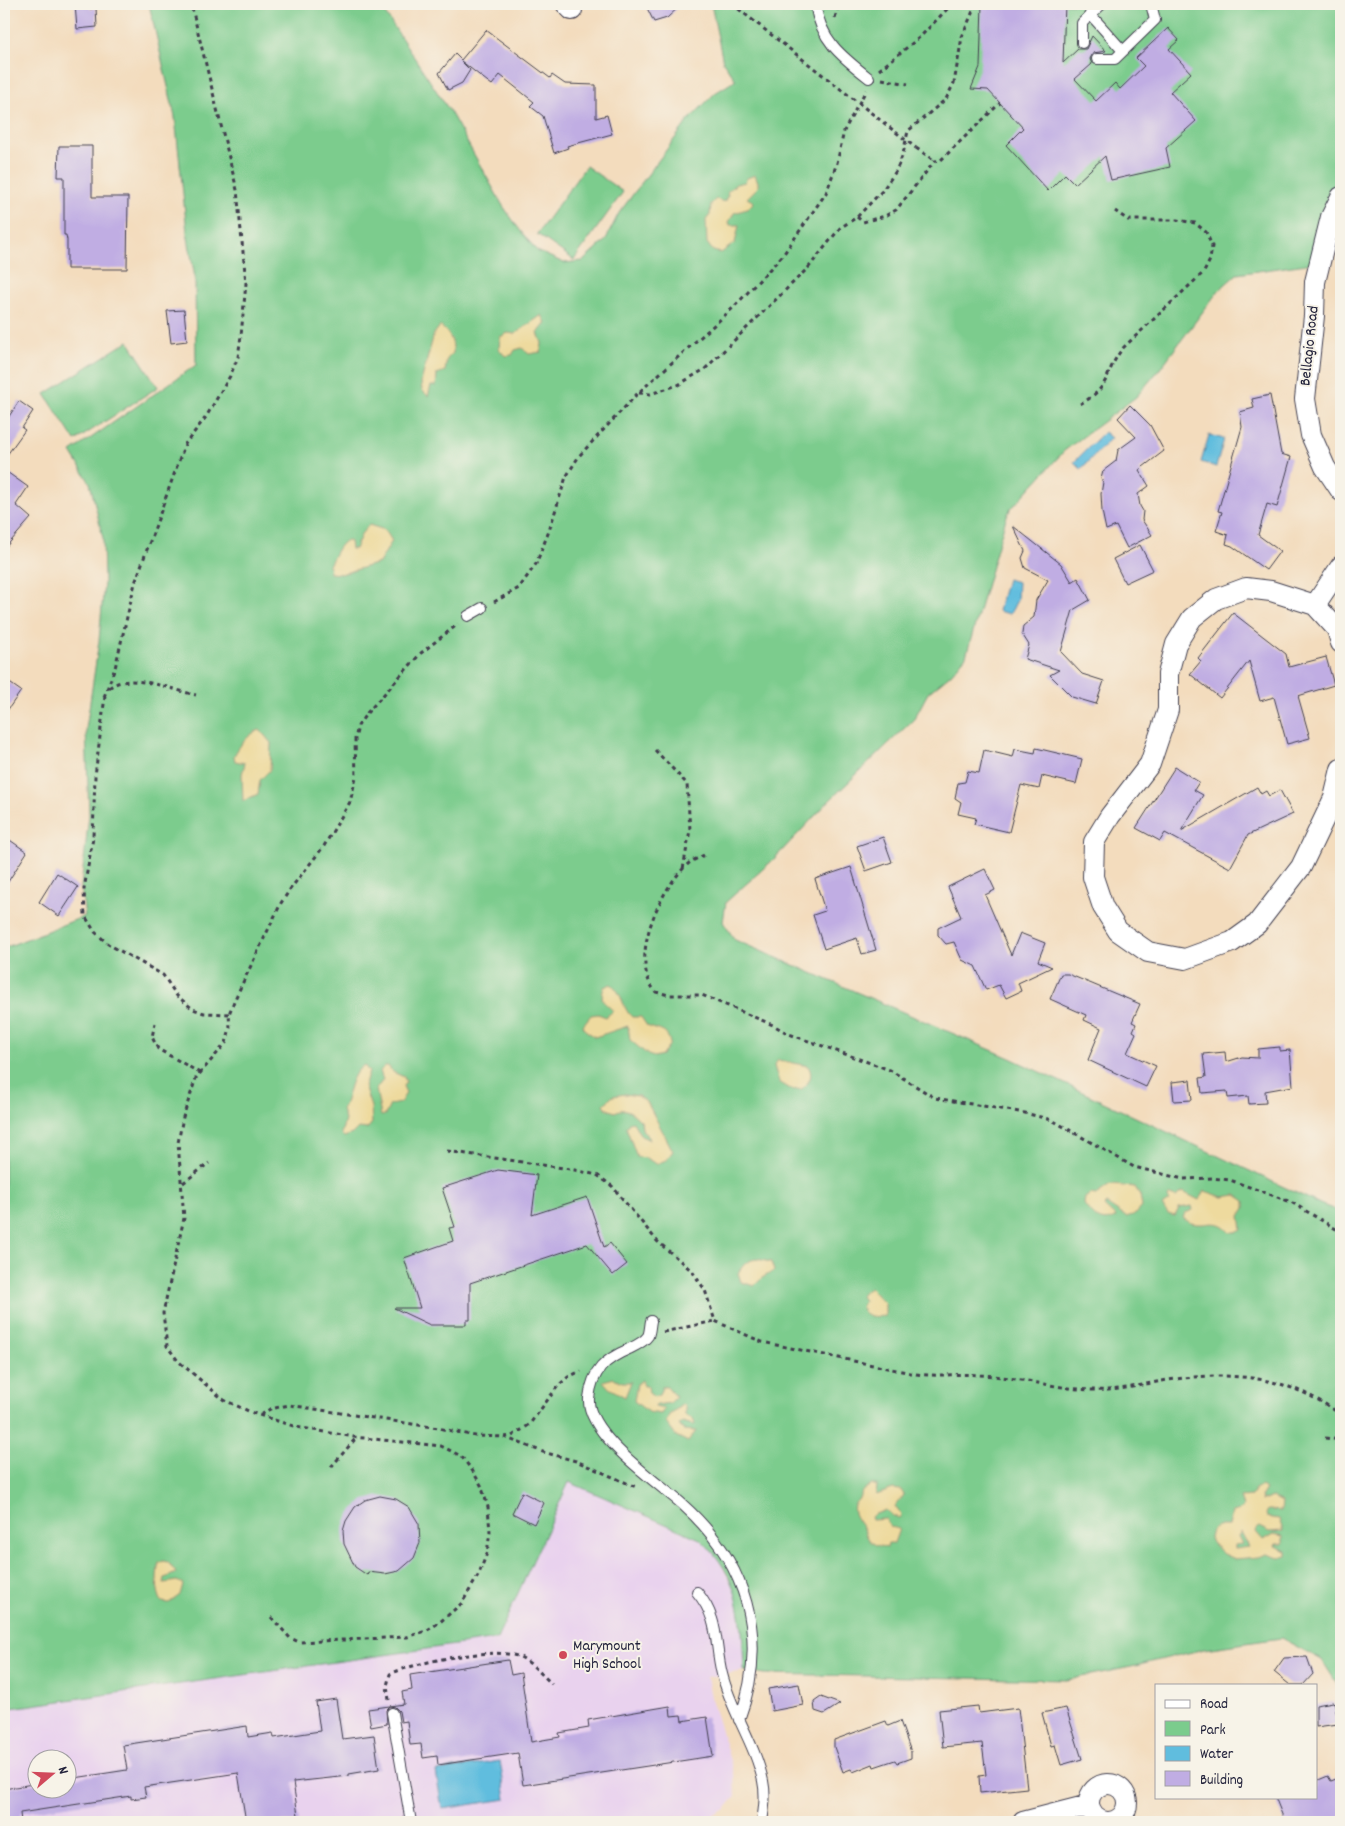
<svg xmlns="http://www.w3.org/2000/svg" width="1345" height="1826" font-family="Dekko,sans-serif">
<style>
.built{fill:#e9d2ee;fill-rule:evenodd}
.green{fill:#7bcc8d;stroke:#4e7764}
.sand{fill:#eeda9e;stroke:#887e6c;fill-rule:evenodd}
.water{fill:#60bdde;stroke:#41708c}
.building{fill:#c0ade3}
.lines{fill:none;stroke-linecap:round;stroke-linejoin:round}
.lane-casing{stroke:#413e4e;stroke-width:12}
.street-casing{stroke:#413e4e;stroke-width:22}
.path{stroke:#413e4e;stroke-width:3;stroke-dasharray:4 4;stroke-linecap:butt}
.lane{stroke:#fff;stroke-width:10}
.street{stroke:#fff;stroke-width:20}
.path-bridge{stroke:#413e4e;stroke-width:3;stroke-dasharray:4 4;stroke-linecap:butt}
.poi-dot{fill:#d1495b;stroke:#f7f3e8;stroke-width:2}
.labels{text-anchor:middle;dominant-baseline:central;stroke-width:4;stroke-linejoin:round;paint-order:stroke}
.street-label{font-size:16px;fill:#22223b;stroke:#f7f3e8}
.poi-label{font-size:16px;fill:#22223b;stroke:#f7f3e8;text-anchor:start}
</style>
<rect width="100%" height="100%" fill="#f7f3e8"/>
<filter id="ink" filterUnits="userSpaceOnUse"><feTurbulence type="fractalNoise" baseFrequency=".02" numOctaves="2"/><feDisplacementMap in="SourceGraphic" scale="10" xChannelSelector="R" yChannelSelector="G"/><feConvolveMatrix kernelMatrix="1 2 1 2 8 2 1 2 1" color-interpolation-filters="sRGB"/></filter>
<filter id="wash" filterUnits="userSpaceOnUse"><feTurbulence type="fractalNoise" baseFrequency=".0096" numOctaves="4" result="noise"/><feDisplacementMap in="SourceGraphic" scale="20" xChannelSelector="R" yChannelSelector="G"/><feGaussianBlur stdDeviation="1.12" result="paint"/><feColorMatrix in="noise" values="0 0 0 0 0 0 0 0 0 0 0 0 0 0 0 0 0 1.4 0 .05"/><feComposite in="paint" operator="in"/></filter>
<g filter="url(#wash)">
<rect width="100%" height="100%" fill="#f3dcbd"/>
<!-- built -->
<path class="built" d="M 569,1482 L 700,1539 L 714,1551 L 736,1592 L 742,1617 L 744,1671 L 707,1677 L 712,1702 L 734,1773 L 735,1797 L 725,1809 L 711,1817 L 676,1816 L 625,1822 L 4,1822 L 4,1709 L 497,1639 ZM 38,1758 L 68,1758 L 68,1788 L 38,1788 Z"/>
<!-- green -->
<path class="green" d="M 149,4 L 379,4 L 449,110 L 503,206 L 519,229 L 537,251 L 564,263 L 583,261 L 605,241 L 619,213 L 688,121 L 715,93 L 736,80 L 723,62 L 711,4 L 1341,4 L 1341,197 L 1320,262 L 1237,274 L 1219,290 L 1159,370 L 1136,397 L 1064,451 L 1010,510 L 1006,518 L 966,656 L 951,674 L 928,693 L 914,719 L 831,799 L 774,859 L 726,902 L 723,922 L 735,940 L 1010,1058 L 1322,1205 L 1341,1212 L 1341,1690 L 1322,1660 L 1281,1638 L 1204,1649 L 1131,1667 L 1066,1680 L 764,1674 L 744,1671 C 742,1618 742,1578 700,1539 L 569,1482 L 497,1639 L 4,1709 L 4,948 L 85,916 L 81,887 L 89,815 L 86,729 L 99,641 L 104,583 L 103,538 L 90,483 L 71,452 L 196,365 L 195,278 L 187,232 L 175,117 Z
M 586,166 L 623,192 L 574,260 L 537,234 Z
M 128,341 L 158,387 L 75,441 L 45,394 Z"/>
<!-- sand -->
<path class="sand" d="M 755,175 L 758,182 L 758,187 L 747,198 L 754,202 L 747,209 L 734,213 L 729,222 L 730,225 L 739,225 L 735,243 L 721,253 L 713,251 L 707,243 L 706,220 L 710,215 L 711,204 L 716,199 L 724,202 L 728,195 L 727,192 L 736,184 L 745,182 L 747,178 Z
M 542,315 L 546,323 L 538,333 L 542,343 L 541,352 L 529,354 L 522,348 L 515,350 L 512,355 L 505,356 L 499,349 L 500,337 L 508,333 L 515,334 Z
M 440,326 C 449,333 454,341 453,353 L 447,359 L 445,371 L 437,374 L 436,386 L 431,386 L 428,396 L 422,390 L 421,382 L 434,334 Z
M 369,525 L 385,530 L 392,541 L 379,563 L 341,574 L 330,573 L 329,565 C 334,557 338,544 347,540 L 350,542 L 351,549 L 355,549 L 362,533 Z
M 260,730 L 271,743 L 270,770 L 260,780 L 258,794 L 243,801 L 242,774 L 245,763 L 235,761 L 234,756 C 239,746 249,733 260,730 Z
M 611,984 C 622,991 623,1010 632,1017 L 641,1017 L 647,1026 C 658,1031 668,1029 670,1044 L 662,1055 L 654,1057 L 648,1055 L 630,1040 L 628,1026 L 595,1037 L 585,1030 L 583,1025 L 591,1015 L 598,1014 L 606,1017 L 613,1011 C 605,1001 599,1004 604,987 Z
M 778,1060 L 808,1066 C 814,1076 809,1082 802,1089 L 792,1090 L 779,1082 L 774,1066 Z
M 364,1065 L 369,1072 L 364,1086 L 371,1107 L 372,1123 L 367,1129 L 358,1128 L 352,1134 L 344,1137 L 341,1134 L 345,1120 L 342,1110 C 350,1095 348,1076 364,1065 Z
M 385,1066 L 388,1066 L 393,1072 L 404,1077 L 406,1082 L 403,1086 L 406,1093 L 400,1103 L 390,1105 L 385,1115 L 381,1116 L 376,1089 L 383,1080 L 380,1071 Z
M 625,1094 L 638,1096 L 647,1102 L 673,1151 L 666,1160 L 656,1164 L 646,1158 L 637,1157 L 626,1127 L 629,1123 L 633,1122 L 641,1136 L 650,1140 L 642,1129 L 641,1121 C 632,1113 627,1106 615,1112 L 607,1109 L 604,1104 L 613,1096 Z
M 1110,1185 L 1135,1187 L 1140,1195 L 1142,1207 L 1136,1214 L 1126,1217 L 1106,1204 L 1104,1206 L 1116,1217 C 1102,1227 1091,1215 1084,1204 L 1085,1198 L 1090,1194 L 1096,1195 Z
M 1205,1191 L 1223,1197 L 1236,1195 L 1245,1201 L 1245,1208 L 1240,1216 L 1242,1229 L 1236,1232 L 1230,1232 C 1214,1213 1202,1233 1183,1218 L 1185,1213 L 1193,1210 L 1192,1206 L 1179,1208 L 1175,1216 L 1168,1214 L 1162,1206 L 1169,1201 L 1168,1197 L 1170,1195 L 1176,1197 L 1183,1192 L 1199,1200 Z
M 757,1259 L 771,1262 L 774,1271 L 762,1278 L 754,1286 L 741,1282 L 738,1273 C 743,1265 747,1260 757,1259 Z
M 870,1288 L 885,1304 L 885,1316 C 876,1317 865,1318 861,1308 L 864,1301 L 861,1296 L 865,1291 Z
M 614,1378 L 622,1382 L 631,1382 L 625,1397 L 609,1388 L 603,1381 Z
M 642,1380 L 643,1386 L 648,1386 L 649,1393 L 654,1397 L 659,1395 L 662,1387 L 667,1386 L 676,1397 L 670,1403 L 656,1405 L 655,1407 L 664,1409 L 661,1414 L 648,1412 L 634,1401 L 637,1384 Z
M 683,1404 L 685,1406 L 685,1415 L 693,1419 L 695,1424 L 693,1425 L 683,1422 L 679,1425 L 683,1430 L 696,1431 L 688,1442 L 676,1436 L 666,1423 L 669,1415 Z
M 871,1485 L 877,1485 L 876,1495 L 893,1489 L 901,1490 L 904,1495 L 895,1506 L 901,1515 L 899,1518 L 891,1515 L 886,1510 L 873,1515 L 871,1517 L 872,1520 L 886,1519 L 890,1527 L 899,1529 L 894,1543 L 888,1543 L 887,1548 C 871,1544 870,1543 864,1530 C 860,1522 851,1515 854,1505 C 855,1502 858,1501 859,1498 C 862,1490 863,1490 871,1485 Z
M 1262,1486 L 1266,1489 L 1261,1497 L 1262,1501 L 1273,1497 L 1282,1502 L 1281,1511 L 1268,1510 L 1266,1514 L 1267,1517 L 1279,1519 L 1283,1531 L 1270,1532 L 1260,1527 L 1257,1529 L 1256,1532 L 1263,1540 L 1274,1534 L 1283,1536 L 1283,1544 L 1276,1544 L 1275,1546 L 1287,1551 L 1287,1556 L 1279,1558 L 1267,1554 L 1258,1557 L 1235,1559 L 1224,1554 L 1212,1543 L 1210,1538 L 1212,1530 L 1217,1526 L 1229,1526 L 1232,1512 L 1239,1510 L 1243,1506 L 1240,1498 L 1250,1497 L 1255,1490 ZM 1241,1532 L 1249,1547 L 1235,1549 L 1235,1545 L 1242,1544 L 1238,1536 Z
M 163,1561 L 168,1562 L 176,1573 L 165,1578 L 164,1583 L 177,1581 L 183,1584 L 180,1595 L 169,1603 L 162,1602 C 156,1592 156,1574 159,1563 Z"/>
<!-- water -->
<path class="water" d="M 1104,432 L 1111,438 L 1081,469 L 1074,462 Z
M 1209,435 L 1224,439 L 1216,467 L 1201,462 Z
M 1007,579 L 1018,582 L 1017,600 L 1010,614 L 998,611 Z
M 500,1761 L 506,1799 L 442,1809 L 436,1771 Z"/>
<g id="blocks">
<!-- building -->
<path class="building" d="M 75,4 L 90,4 L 90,9 L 96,8 L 97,27 L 77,29 Z
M 645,4 L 682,4 L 667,18 L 654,22 Z
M 982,4 L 1065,4 L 1063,63 L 1078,49 L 1086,49 L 1092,36 L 1106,51 L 1093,53 L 1090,59 L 1092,64 L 1075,79 L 1096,101 L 1115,83 L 1120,89 L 1144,66 L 1136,58 L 1168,28 L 1179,40 L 1169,49 L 1191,73 L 1170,92 L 1196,121 L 1166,148 L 1170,167 L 1111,180 L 1105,156 L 1075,184 L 1065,174 L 1048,191 L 1006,145 L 1023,128 L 988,90 L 971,89 L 980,67 Z
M 486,30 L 550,78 L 552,75 L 565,84 L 596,85 L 596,118 L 607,115 L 612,134 L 567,146 L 568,148 L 554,153 L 543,116 L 530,106 L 534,102 L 500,75 L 492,85 L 461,61 L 470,70 L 462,83 L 448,90 L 439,73 L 455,54 L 461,60 Z
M 59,146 L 92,146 L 92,197 L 128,197 L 127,269 L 67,269 L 67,240 L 66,235 L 64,235 L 64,177 L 58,177 Z
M 184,310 L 187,341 L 171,343 L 167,311 Z
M 1270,395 L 1281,454 L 1291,457 L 1277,507 L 1267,504 L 1258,535 L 1280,551 L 1266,570 L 1232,546 L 1226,544 L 1228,535 L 1216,531 L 1222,512 L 1218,511 L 1242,427 L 1240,412 L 1254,408 L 1252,399 Z
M 19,401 L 33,411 L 22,428 L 25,430 L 4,459 L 4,424 Z
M 1130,405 L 1150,425 L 1164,451 L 1139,470 L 1149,486 L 1138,494 L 1140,506 L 1143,511 L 1142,520 L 1152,535 L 1127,548 L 1116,526 L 1106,530 L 1102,511 L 1101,494 L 1103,482 L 1101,479 L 1103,471 L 1116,461 L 1118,450 L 1136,437 L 1118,418 Z
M 4,470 L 28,487 L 16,505 L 31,518 L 4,549 Z
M 1013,526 L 1061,564 L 1072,582 L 1078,578 L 1090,600 L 1073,610 L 1061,652 L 1082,674 L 1104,681 L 1096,704 L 1072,697 L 1050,675 L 1059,670 L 1025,659 L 1029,645 L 1022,634 L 1023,626 L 1034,617 L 1036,600 L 1048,580 L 1025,568 L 1022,558 L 1025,551 Z
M 1140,545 L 1153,570 L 1125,583 L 1113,559 Z
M 1233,613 L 1286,654 L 1289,667 L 1326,657 L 1334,685 L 1298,696 L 1310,738 L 1287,744 L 1274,697 L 1260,701 L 1249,661 L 1220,698 L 1190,674 L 1201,661 L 1198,658 Z
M 4,679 L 21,691 L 4,715 Z
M 1036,748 L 1082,759 L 1076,784 L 1042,776 L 1039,789 L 1021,785 L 1009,832 L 974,824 L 976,818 L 958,814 L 961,802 L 955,798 L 958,783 L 965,782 L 968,771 L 979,773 L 984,750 L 1013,757 L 1015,749 L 1035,753 Z
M 1175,767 L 1199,782 L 1194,790 L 1203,795 L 1181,831 L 1257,787 L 1261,794 L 1266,791 L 1269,796 L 1280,790 L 1293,814 L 1248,835 L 1230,868 L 1165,833 L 1160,841 L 1136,828 Z
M 4,836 L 27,852 L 4,888 Z
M 883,837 L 892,862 L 866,871 L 857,846 Z
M 851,867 L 876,950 L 862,954 L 857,938 L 824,949 L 813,915 L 825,911 L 815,879 Z
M 985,869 L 995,890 L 985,895 L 1011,955 L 1020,933 L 1045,943 L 1038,961 L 1052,967 L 1018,983 L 1021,991 L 1006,998 L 999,985 L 986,990 L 975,966 L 962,960 L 954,942 L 946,944 L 938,935 L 938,928 L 961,917 L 948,887 Z
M 57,873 L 78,887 L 59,916 L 39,902 Z
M 1061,974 L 1068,974 L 1140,1004 L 1132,1022 L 1136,1024 L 1133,1031 L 1136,1033 L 1127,1053 L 1156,1066 L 1146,1087 L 1088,1060 L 1101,1028 L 1084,1020 L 1086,1015 L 1050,999 Z
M 1280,1047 L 1280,1051 L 1290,1050 L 1293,1086 L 1265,1091 L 1266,1103 L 1249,1104 L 1248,1096 L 1228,1098 L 1227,1091 L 1202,1093 L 1200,1078 L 1206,1077 L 1203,1054 L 1225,1052 L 1226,1062 L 1242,1057 L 1258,1058 L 1258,1049 Z
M 1190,1080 L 1192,1100 L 1174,1101 L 1172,1082 Z
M 498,1170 L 537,1175 L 532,1215 L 587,1197 L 604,1247 L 610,1243 L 627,1264 L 613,1275 L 587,1244 L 470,1283 L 470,1320 L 466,1320 L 466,1325 L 430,1325 L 394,1308 L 420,1308 L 404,1258 L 453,1241 L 449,1228 L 455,1227 L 442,1188 Z
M 522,1492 L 544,1503 L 534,1524 L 512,1513 Z
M 380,1496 L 396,1499 L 409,1507 L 419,1524 L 420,1543 L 414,1558 L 399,1571 L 385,1574 L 368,1572 L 367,1575 L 355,1567 L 344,1544 L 343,1531 L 346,1521 L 355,1507 L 365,1500 Z
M 1307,1657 L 1313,1674 L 1303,1685 L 1290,1685 L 1274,1672 L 1284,1658 Z
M 508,1660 L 511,1675 L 521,1673 L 531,1742 L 560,1737 L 559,1733 L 589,1728 L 588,1720 L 670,1706 L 671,1716 L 681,1715 L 682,1721 L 707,1717 L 713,1756 L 523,1785 L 518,1753 L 438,1765 L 437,1756 L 423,1758 L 421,1744 L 410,1745 L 407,1721 L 401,1722 L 399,1711 L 395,1707 L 390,1706 L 386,1710 L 387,1724 L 371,1727 L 368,1709 L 404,1704 L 402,1692 L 412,1690 L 410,1675 Z
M 799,1684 L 803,1705 L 772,1711 L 768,1689 Z
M 821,1697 L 840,1704 L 824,1714 L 815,1711 L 814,1702 Z
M 336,1699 L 342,1739 L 374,1735 L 379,1769 L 349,1774 L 349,1776 L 293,1782 L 299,1822 L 246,1822 L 238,1773 L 144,1787 L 146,1797 L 131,1799 L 131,1796 L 20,1813 L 21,1822 L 4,1822 L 4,1789 L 38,1783 L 38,1788 L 68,1788 L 68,1779 L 127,1770 L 123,1745 L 247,1726 L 248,1737 L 273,1733 L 274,1738 L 320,1731 L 316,1702 Z
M 1333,1702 L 1335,1704 L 1338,1724 L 1316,1727 L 1316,1705 Z
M 978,1706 L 979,1713 L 1018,1708 L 1027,1788 L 980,1793 L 979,1776 L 986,1775 L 982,1743 L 943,1747 L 939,1710 Z
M 1066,1708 L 1082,1759 L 1061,1765 L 1055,1745 L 1051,1746 L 1042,1713 Z
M 886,1721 L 888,1726 L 900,1721 L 911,1752 L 911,1758 L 897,1763 L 895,1760 L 874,1767 L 873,1764 L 853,1772 L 851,1769 L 843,1772 L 834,1747 L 834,1740 Z
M 1328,1776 L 1331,1781 L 1341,1777 L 1341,1822 L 1285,1822 L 1275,1797 L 1316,1797 L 1316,1781 Z"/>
</g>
</g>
<g filter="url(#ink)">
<use href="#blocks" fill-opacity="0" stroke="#413e4e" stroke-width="1"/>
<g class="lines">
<!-- lane casing -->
<g class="lane-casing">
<path id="lane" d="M 815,4 C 821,41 841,56 869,78
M 1090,14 L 1123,51
M 1082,43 L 1082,23 L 1102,4
M 1097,59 L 1115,59 L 1155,20 L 1151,4
M 468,616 L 482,608
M 651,1321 C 650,1325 650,1332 648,1336 C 644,1342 635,1346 629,1349 C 605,1359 592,1371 589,1398 C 586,1434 657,1482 682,1504 C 747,1562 770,1638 739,1720
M 697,1592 C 720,1620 714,1642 722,1674 C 731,1711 755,1743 763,1781 C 766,1795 764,1808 762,1822
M 392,1713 L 411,1822"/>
</g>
<!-- street casing -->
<g class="street-casing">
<path id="street" d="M 566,4 L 572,10
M 1341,197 L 1331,217 L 1315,282 L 1314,316 L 1305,399 L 1311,435 L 1325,467 L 1341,491
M 1315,605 L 1341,566
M 1341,643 L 1337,629 L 1315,605 L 1271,591 L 1246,588 L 1216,599 L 1192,618 L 1176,644 L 1168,674 L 1168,710 L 1150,764 L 1110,816 L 1094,842 L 1093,877 L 1103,907 L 1118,931 L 1148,952 L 1185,959 L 1232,942 L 1257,924 L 1301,867 L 1334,798 L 1341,769
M1089 1803a19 19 0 1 1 38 0a19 19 0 1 1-38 0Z
M 1023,1822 L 1089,1805"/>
</g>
<!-- path -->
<path class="path" d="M 835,18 L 839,4
M 879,70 L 920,37 L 952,4
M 882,79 L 908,84
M 916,148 L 935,161
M 857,217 L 863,222 L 885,216 L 896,210 L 935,161 L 941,160 L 1000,103
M 639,393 L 650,394 L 678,385 L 705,369 L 809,267 L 840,228 L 857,217 L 882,191 L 896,171 L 903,154 L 908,131 L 946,99 L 954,83 L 962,37 L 976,4
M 1080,404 C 1113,386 1103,373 1123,348 L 1204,272 L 1210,260 L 1212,246 L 1206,232 L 1195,223 L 1177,220 L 1128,220 L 1115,211
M 494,602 L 519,588 L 536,564 L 549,531 L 566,477 L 579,456 L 638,393 L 733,308 L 783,255 L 826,193 L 837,163 L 844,131 L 866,90
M 109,688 C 128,671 173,690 196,695
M 105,696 L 95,776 L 93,838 L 84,889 L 85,916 L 95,932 L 108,944 L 163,975 L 177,996 L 193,1009 L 204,1013 L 229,1014
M 104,697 L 115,668 L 135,583 L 185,444 L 206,417 L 230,376 L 238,357 L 241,336 L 246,283 L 237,190 L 191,4
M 655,750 L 687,784 L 690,830 L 683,869
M 704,855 C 699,858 692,860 688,864 C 660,888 627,960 656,992 L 669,995 L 702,995 L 773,1025 L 789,1034 L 890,1070 L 935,1098 L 1025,1113 L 1052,1120 L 1134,1167 L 1183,1179 L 1212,1178 L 1230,1180 L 1291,1202 L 1341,1232
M 155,1023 L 152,1037 L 158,1049 L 200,1073
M 447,1151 L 570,1169 L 597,1175 L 612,1186 L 657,1241 L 692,1271 L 705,1290 L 715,1321 L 762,1342 L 916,1374 C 940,1377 957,1373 980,1375 C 1023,1377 1065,1392 1108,1390 C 1128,1389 1148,1383 1168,1380 C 1232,1371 1288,1375 1341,1415
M 183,1183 L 209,1163
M 663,1332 L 715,1321
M 261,1415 L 270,1409 L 289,1405 L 438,1428 L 475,1436 L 504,1437 L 512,1436 L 529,1425 L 558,1386 L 568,1377 L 581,1371
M 504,1437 L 543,1452 L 576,1461 L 636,1487
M 1325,1438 L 1341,1440
M 331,1467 L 357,1437
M 271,1617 L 290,1638 L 299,1642 L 407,1637 L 426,1631 L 440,1622 L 462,1603 L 478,1576 L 487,1553 L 490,1532 L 488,1507 L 481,1485 L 472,1470 L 461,1456 L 441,1446 L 354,1437 L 296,1427 L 253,1413 L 224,1400 L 178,1361 L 167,1346 L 163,1313 L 184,1218 L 178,1143 L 183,1117 L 196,1078 L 226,1043 L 230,1028 L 229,1014 L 234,1001 L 281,903 L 291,888 L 324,846 L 350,802 L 356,777 L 355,739 L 358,726 L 366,714 L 421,653 L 458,624
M 389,1700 L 387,1686 L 390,1674 C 416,1662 493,1646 520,1657 C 531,1662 543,1676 552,1684"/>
<!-- lane -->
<use href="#lane" class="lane"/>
<!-- street -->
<use href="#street" class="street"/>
<!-- path-bridge -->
<path class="path-bridge" d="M 732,4 L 916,148"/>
</g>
</g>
<!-- markers -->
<circle class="poi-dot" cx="563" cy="1655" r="5"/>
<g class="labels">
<!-- street labels -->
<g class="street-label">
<text transform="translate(1310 346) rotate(-84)">Bellagio Road</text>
</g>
<!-- poi labels -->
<g class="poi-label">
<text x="573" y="1646">Marymount<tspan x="573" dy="18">High School</tspan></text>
</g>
</g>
<!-- margin -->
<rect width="1345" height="1826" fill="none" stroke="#f7f3e8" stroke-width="20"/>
<!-- legend -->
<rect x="1155" y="1684" width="162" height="115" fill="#f7f3e8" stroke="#a29fa3"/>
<rect x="1165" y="1700" width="25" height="8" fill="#ffffff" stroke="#a29fa3"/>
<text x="1200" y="1708" font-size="15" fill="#22223b">Road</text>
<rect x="1165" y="1721" width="25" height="15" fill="#7bcc8d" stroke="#a29fa3"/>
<text x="1200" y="1734" font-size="15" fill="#22223b">Park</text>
<rect x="1165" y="1746" width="25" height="15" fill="#60bdde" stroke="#a29fa3"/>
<text x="1200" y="1758" font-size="15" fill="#22223b">Water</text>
<rect x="1165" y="1771" width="25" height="15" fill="#c0ade3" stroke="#a29fa3"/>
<text x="1200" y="1784" font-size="15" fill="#22223b">Building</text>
<!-- north arrow -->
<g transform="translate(52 1774) rotate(71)"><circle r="24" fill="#f7f3e8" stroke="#a29fa3"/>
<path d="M0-4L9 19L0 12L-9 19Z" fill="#d1495b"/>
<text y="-8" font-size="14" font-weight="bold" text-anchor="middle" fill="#22223b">N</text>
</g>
</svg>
